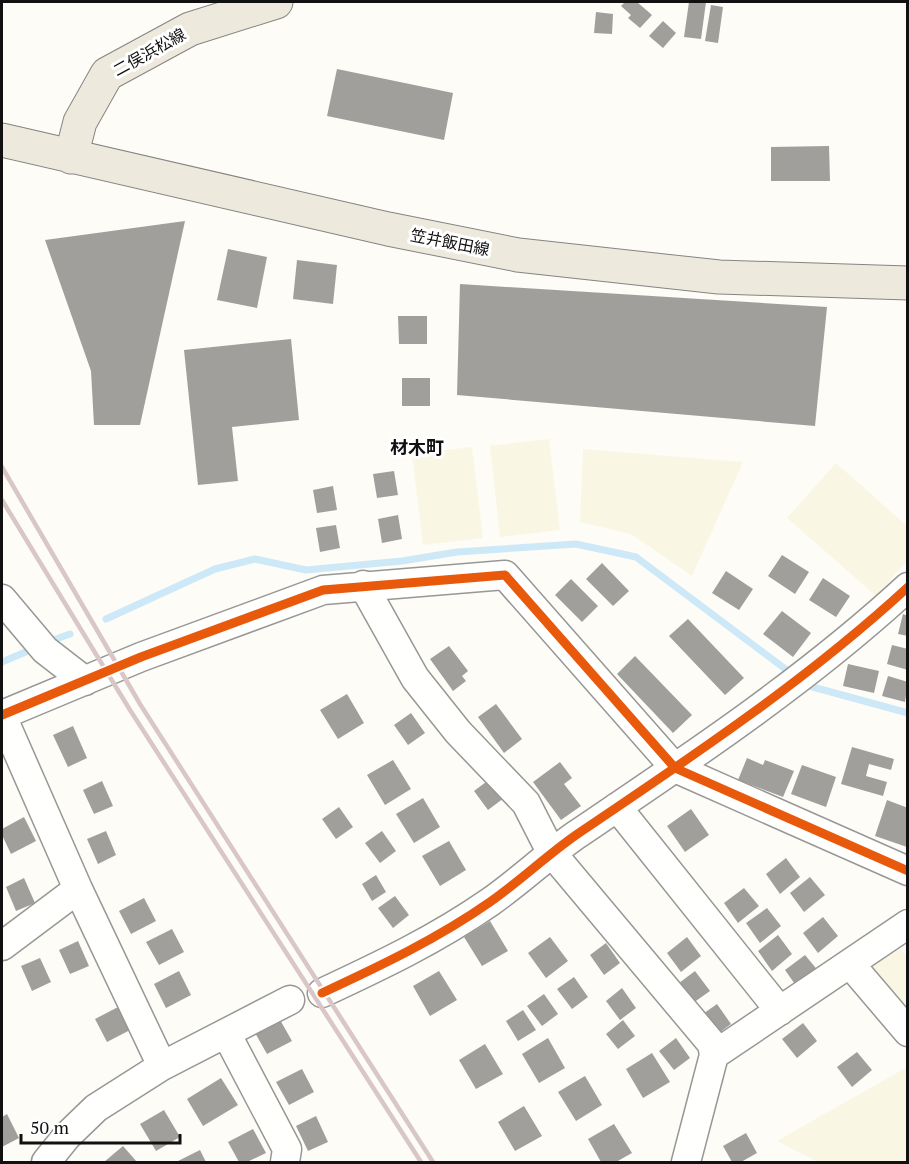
<svg xmlns="http://www.w3.org/2000/svg" width="909" height="1164" font-family="'PT Serif','Noto Sans JP',serif">
<style>
.farmland{fill:#f9f7e4}
.lines{fill:none;stroke-linecap:round;stroke-linejoin:round}
.stream{stroke:#cde8f7;stroke-width:7}
.building{fill:#a19f9c}
.minor-casing{stroke:#979795;stroke-width:31}
.major-casing{stroke:#858482;stroke-width:35}
.minor{stroke:#fffffe;stroke-width:28}
.major{stroke:#ede9dc;stroke-width:33}
.rail{stroke:#d9c6c7;stroke-width:4.5}
.cycleway-casing{stroke:#fff;stroke-width:13}
.cycleway{stroke:#e8590c;stroke-width:9}
.labels{text-anchor:middle;dominant-baseline:central;stroke-width:6;stroke-linejoin:round;paint-order:stroke}
.street-label{font-size:16px;fill:#111;stroke:#fff}
.neighbourhood-label{font-size:18px;font-weight:bold;fill:#111;stroke:#fff}
</style>
<rect width="100%" height="100%" fill="#fdfcf7"/>
<!-- farmland -->
<path class="farmland" d="M 549,439 L 560,530 L 500,537 L 490,446 Z
M 472,447 L 483,538 L 423,545 L 412,454 Z
M 583,449 L 743,462 L 692,576 L 631,534 L 580,522 Z
M 836,463 L 907,526 L 907,561 L 876,596 L 787,518 Z
M 901,949 L 907,957 L 907,1016 L 864,970 Z
M 907,1067 L 907,1162 L 818,1162 L 777,1141 Z"/>
<g class="lines">
<!-- stream -->
<path class="stream" d="M 106,619 L 215,569 L 255,559 L 306,570 L 402,561 L 457,552 L 576,544 L 636,557 L 792,674
M 48,642 L 70,634
M 2,662 L 35,648
M 803,682 L 809,686 L 908,713"/>
</g>
<!-- building -->
<path class="building" d="M 625,2 L 637,2 L 652,15 L 640,28 L 628,18 L 631,15 L 621,6 Z
M 689,2 L 706,2 L 701,39 L 684,37 Z
M 711,5 L 723,7 L 718,43 L 705,41 Z
M 596,12 L 613,14 L 612,34 L 594,33 Z
M 663,21 L 676,33 L 663,48 L 649,36 Z
M 337,69 L 453,93 L 444,140 L 327,116 Z
M 829,146 L 830,181 L 771,181 L 771,147 Z
M 185,221 L 140,425 L 94,425 L 91,371 L 45,240 Z
M 228,249 L 267,257 L 257,308 L 217,300 Z
M 297,260 L 337,265 L 333,304 L 293,299 Z
M 460,284 L 827,307 L 815,426 L 457,395 Z
M 398,316 L 427,316 L 427,344 L 399,344 Z
M 291,339 L 299,420 L 232,427 L 238,481 L 198,485 L 184,350 Z
M 402,378 L 430,378 L 430,406 L 402,406 Z
M 394,471 L 398,495 L 377,498 L 373,474 Z
M 333,486 L 337,510 L 317,513 L 313,490 Z
M 398,515 L 402,539 L 382,543 L 378,519 Z
M 336,525 L 340,548 L 320,552 L 316,528 Z
M 782,555 L 809,572 L 795,594 L 768,576 Z
M 602,563 L 629,591 L 613,606 L 586,579 Z
M 726,571 L 753,589 L 739,610 L 712,593 Z
M 823,578 L 850,596 L 836,617 L 809,600 Z
M 571,579 L 598,606 L 582,622 L 555,595 Z
M 782,611 L 811,633 L 793,657 L 763,634 Z
M 903,614 L 908,616 L 908,636 L 898,634 Z
M 688,619 L 744,678 L 725,695 L 669,636 Z
M 892,645 L 908,649 L 908,670 L 887,664 Z
M 449,646 L 468,671 L 462,676 L 466,681 L 453,691 L 430,659 Z
M 635,656 L 692,715 L 673,733 L 617,674 Z
M 848,664 L 879,671 L 874,693 L 843,686 Z
M 888,676 L 908,682 L 905,702 L 882,696 Z
M 347,694 L 364,723 L 338,739 L 320,710 Z
M 496,704 L 522,739 L 504,753 L 478,717 Z
M 411,713 L 425,733 L 408,745 L 394,725 Z
M 73,726 L 87,758 L 68,767 L 53,735 Z
M 852,747 L 894,759 L 891,770 L 869,764 L 866,776 L 887,782 L 883,796 L 841,784 Z
M 747,758 L 763,765 L 765,760 L 794,771 L 783,797 L 738,780 Z
M 393,760 L 411,789 L 385,805 L 367,775 Z
M 560,762 L 572,778 L 564,784 L 581,806 L 561,820 L 533,782 Z
M 802,765 L 836,777 L 826,807 L 791,794 Z
M 490,779 L 504,798 L 488,810 L 474,791 Z
M 102,781 L 113,806 L 94,814 L 83,790 Z
M 423,798 L 440,827 L 414,843 L 396,814 Z
M 887,800 L 908,808 L 907,847 L 875,836 Z
M 339,807 L 353,827 L 336,839 L 322,819 Z
M 691,809 L 709,835 L 685,852 L 667,826 Z
M 24,817 L 36,841 L 11,854 L 2,835 L 2,829 Z
M 106,831 L 116,855 L 98,864 L 87,839 Z
M 382,831 L 396,851 L 380,863 L 365,843 Z
M 449,841 L 466,870 L 440,886 L 422,856 Z
M 786,858 L 800,877 L 780,894 L 766,874 Z
M 376,875 L 386,892 L 372,901 L 362,884 Z
M 810,877 L 825,895 L 804,912 L 790,893 Z
M 24,878 L 35,903 L 16,911 L 6,887 Z
M 744,888 L 759,906 L 738,923 L 724,903 Z
M 395,896 L 409,915 L 393,928 L 378,908 Z
M 144,898 L 156,921 L 131,934 L 119,911 Z
M 767,908 L 781,926 L 760,943 L 746,923 Z
M 823,917 L 838,936 L 818,953 L 803,933 Z
M 490,921 L 508,951 L 482,966 L 464,937 Z
M 172,929 L 184,952 L 159,965 L 146,942 Z
M 778,935 L 792,954 L 772,971 L 758,951 Z
M 550,937 L 568,961 L 546,978 L 528,953 Z
M 687,937 L 701,956 L 681,972 L 667,953 Z
M 78,941 L 89,966 L 70,974 L 59,950 Z
M 606,943 L 620,963 L 604,975 L 590,955 Z
M 805,955 L 820,973 L 799,990 L 785,970 Z
M 40,958 L 51,982 L 32,991 L 21,966 Z
M 179,971 L 191,995 L 166,1008 L 154,984 Z
M 439,971 L 457,1000 L 430,1016 L 413,986 Z
M 695,971 L 710,991 L 693,1003 L 679,983 Z
M 574,977 L 588,997 L 572,1009 L 557,989 Z
M 622,988 L 636,1008 L 620,1020 L 606,1001 Z
M 544,994 L 558,1014 L 542,1026 L 527,1006 Z
M 717,1004 L 731,1024 L 715,1036 L 700,1016 Z
M 120,1006 L 132,1029 L 107,1042 L 95,1019 Z
M 523,1010 L 536,1030 L 518,1041 L 506,1021 Z
M 279,1018 L 292,1041 L 267,1054 L 254,1031 Z
M 623,1020 L 635,1036 L 618,1049 L 606,1034 Z
M 803,1023 L 817,1041 L 797,1058 L 782,1039 Z
M 548,1038 L 565,1068 L 539,1083 L 522,1054 Z
M 676,1038 L 690,1058 L 674,1070 L 659,1051 Z
M 485,1044 L 503,1074 L 476,1089 L 459,1060 Z
M 857,1052 L 872,1070 L 852,1087 L 837,1067 Z
M 652,1053 L 670,1082 L 643,1098 L 626,1069 Z
M 302,1069 L 314,1092 L 289,1105 L 276,1082 Z
M 585,1076 L 602,1105 L 576,1121 L 558,1092 Z
M 221,1078 L 238,1105 L 203,1126 L 187,1099 Z
M 524,1106 L 542,1136 L 515,1151 L 498,1122 Z
M 164,1110 L 180,1137 L 156,1151 L 140,1124 Z
M 7,1114 L 19,1138 L 2,1147 L 2,1117 Z
M 316,1116 L 328,1142 L 308,1151 L 296,1126 Z
M 614,1124 L 632,1153 L 616,1162 L 601,1162 L 588,1139 Z
M 253,1129 L 266,1153 L 247,1162 L 239,1162 L 228,1142 Z
M 746,1133 L 757,1153 L 741,1162 L 732,1162 L 723,1146 Z
M 123,1146 L 137,1162 L 104,1162 Z
M 200,1150 L 206,1162 L 176,1162 Z"/>
<g class="lines">
<!-- minor casing -->
<g class="minor-casing">
<path id="minor" d="M 363,585 L 415,678 L 458,732 L 526,803 L 551,852 L 712,1044 L 714,1055 L 686,1162
M 2,599 L 45,650 L 85,681
M 2,715 L 141,657 L 323,590 L 505,575 L 675,768 L 908,871
M 2,716 L 78,889 L 162,1066
M 617,807 L 780,1011
M 2,946 L 78,889
M 851,965 L 908,1032
M 322,993 C 380,966 437,939 490,902 C 520,881 546,856 576,835 C 690,758 806,681 908,587
M 226,1033 L 287,1149 L 285,1162
M 714,1055 L 908,924
M 46,1162 L 67,1136 L 96,1108 L 162,1066 L 290,1000"/>
</g>
<!-- major casing -->
<g class="major-casing">
<path id="major" d="M 2,140 L 388,229 L 518,255 L 719,277 L 908,283
M 71,157 L 80,122 L 107,74 L 190,29 L 276,2"/>
</g>
<!-- minor -->
<use href="#minor" class="minor"/>
<!-- major -->
<use href="#major" class="major"/>
<!-- rail -->
<path class="rail" d="M 2,467 L 140,704 L 433,1162
M 2,500 L 130,710 L 421,1162"/>
<!-- cycleway casing -->
<g class="cycleway-casing">
<path id="cycleway" d="M 2,715 L 141,657 L 323,590 L 505,575 L 675,768 L 908,871
M 322,993 C 380,966 437,939 490,902 C 520,881 546,856 576,835 C 690,758 806,681 908,587"/>
</g>
<!-- cycleway -->
<use href="#cycleway" class="cycleway"/>
</g>
<g class="labels">
<!-- street labels -->
<g class="street-label">
<text transform="translate(149 52) rotate(-29)">二俣浜松線</text>
<text transform="translate(450 242) rotate(11)">笠井飯田線</text>
</g>
<!-- neighbourhood labels -->
<g class="neighbourhood-label">
<text x="417" y="447">材木町</text>
</g>
</g>
<!-- border -->
<rect width="909" height="1164" fill="none" stroke="#111111" stroke-width="6"/>
<!-- scale -->
<path d="M21 1134v9h159v-9" fill="none" stroke="#111111" stroke-width="3"/>
<text x="30" y="1134" font-size="18" fill="#111111" stroke="#ffffff" stroke-width="4.5" paint-order="stroke">50 m</text>
</svg>
